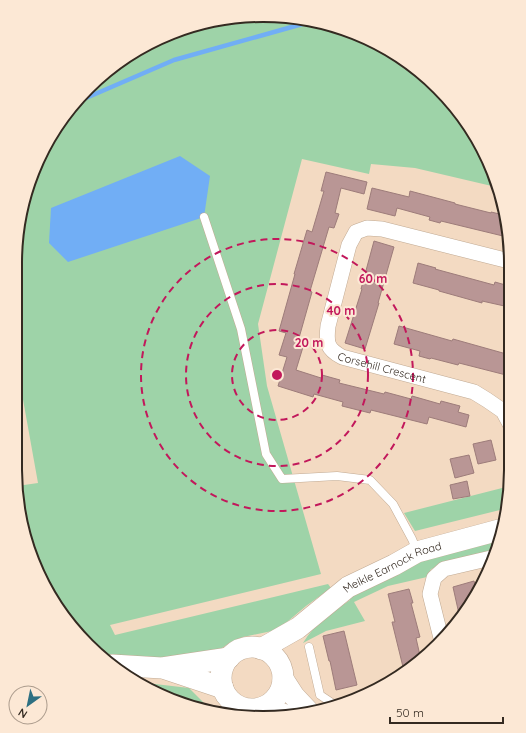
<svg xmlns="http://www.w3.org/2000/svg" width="526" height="733" font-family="Quicksand,sans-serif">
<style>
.green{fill:#9ed3a8}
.water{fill:#71aef5}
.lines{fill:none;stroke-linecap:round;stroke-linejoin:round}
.stream{stroke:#71aef5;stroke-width:4.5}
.building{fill:#b99695;stroke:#9d7c7a}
.lane-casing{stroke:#c1aa93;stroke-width:9}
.street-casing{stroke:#c1aa93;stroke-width:16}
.secondary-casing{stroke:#c1aa93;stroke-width:22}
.lane{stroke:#fff;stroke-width:8}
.street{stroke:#fff;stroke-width:15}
.secondary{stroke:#fff;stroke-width:21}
.ring{fill:none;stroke:#c2185b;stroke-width:2;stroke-dasharray:7 5}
.labels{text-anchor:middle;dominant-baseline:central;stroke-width:4;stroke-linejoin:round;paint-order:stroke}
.street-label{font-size:11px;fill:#342a21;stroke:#fce8d5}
.rim{fill:none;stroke:#342a21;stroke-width:2}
.centre{fill:#c2185b;stroke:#fce8d5;stroke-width:2}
.ring-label{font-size:12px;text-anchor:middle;font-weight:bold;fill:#c2185b;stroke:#fce8d5;stroke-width:4;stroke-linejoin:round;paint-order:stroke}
</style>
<rect width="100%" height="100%" fill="#f3dac2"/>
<!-- green -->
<path class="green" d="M 279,16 L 373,41 L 450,100 L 486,154 L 496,187 L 415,168 L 371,164 L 369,174 L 302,159 L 258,324 L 267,386 L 321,574 L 110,625 L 115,635 L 328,584 L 331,588 L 306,606 L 287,622 L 272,631 L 243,637 L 231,642 L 219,650 L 180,660 L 130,657 L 99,656 L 57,608 L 28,544 L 22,523 L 17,486 L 38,483 L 17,366 L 20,214 L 48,139 L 100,76 L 184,28 Z
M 510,486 L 504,509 L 415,531 L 404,513 Z
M 496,540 L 492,554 L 431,569 L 427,577 L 388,586 L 354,602 L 365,621 L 326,631 L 303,643 C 314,624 332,613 350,600 L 349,596 L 364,588 L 440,553 Z
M 138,682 L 189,688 L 211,710 L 154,693 Z"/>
<!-- water -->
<path class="water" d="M 180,156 L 210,176 L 204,217 L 68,262 L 49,243 L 51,208 Z"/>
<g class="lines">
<!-- stream -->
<path class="stream" d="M 79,101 L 174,60 L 306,23"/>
</g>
<!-- building -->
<path class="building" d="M 326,172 L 367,182 L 364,194 L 341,188 L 335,213 L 339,214 L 334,228 L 329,227 L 310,291 L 312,292 L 297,345 L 303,347 L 296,370 L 321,378 L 322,375 L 340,380 L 339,383 L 384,394 L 385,392 L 411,399 L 412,396 L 440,404 L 441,401 L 460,406 L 458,412 L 469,415 L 466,427 L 429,417 L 427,424 L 371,410 L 370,413 L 342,406 L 343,402 L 314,394 L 313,397 L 278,386 L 287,357 L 279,355 L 286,333 L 279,331 L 295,274 L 294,274 L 307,230 L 312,232 L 324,191 L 321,191 Z
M 372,188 L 409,197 L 410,191 L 455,203 L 455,204 L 491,213 L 491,212 L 504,215 L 507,224 L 503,236 L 441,221 L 440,223 L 429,220 L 430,217 L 397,208 L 395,216 L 367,209 Z
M 374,241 L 394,247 L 378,303 L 379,303 L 365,349 L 345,343 L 362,289 L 361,289 Z
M 418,263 L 436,268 L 435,269 L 494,285 L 495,282 L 509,286 L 509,307 L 482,301 L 482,303 L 439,291 L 439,290 L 413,283 Z
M 399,326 L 452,341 L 453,339 L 510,355 L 510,376 L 459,363 L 458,365 L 431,358 L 430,359 L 419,356 L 420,351 L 394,344 Z
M 491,440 L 496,460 L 478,464 L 473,444 Z
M 469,455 L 474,473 L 455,478 L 450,459 Z
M 467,481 L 470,496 L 453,499 L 450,485 Z
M 474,581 L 477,591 L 459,614 L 453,587 Z
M 409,589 L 413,603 L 411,603 L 420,637 L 416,638 L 421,660 L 404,671 L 392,622 L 395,622 L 388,594 Z
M 344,631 L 357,685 L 336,690 L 330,661 L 329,661 L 323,636 Z"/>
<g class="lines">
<!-- lane casing -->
<g class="lane-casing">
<path id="lane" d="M 204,217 L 241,329 L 266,454 L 282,479 L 337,476 L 370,480 L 393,504 L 412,539 L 417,551
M 309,647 L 320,695 L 335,705"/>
</g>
<!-- street casing -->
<g class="street-casing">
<g id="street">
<path id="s1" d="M 509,261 L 382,229 L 367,228 L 356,232 L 349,245 L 328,326 C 326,343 327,349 342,357 L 474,392 L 487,400 L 503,411 L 510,424"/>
<path d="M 441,638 L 430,594 L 434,578 L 444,569 L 491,558"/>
</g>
</g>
<!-- secondary casing -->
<g class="secondary-casing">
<g id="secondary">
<circle cx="252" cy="678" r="31"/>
<path id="s2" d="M 261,649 L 298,628 L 348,587 L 394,565 L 417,552 L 499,530"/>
<path d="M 112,665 L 162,668 L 229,658"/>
<path d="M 166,669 L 223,688"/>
<path d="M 283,679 L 294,696 L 309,712"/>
<path d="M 265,707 L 288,716"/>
</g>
</g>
<!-- lane -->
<use href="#lane" class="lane"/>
<!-- street -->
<use href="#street" class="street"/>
<!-- secondary -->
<use href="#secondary" class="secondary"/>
</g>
<!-- distance rings -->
<g class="ring">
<circle cx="277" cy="375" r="45"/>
<circle cx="277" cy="375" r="91"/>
<circle cx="277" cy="375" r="136"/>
</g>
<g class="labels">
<!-- street labels -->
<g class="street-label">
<text stroke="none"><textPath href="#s1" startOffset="335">Corsehill Crescent</textPath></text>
<text stroke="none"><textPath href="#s2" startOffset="156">Meikle Earnock Road</textPath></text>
</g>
</g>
<!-- crop -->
<path d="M0 0H526V733H0ZM263 22H263A241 241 0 0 1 504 263V470A241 241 0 0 1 263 711H263A241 241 0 0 1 22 470V263A241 241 0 0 1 263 22Z" fill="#fce8d5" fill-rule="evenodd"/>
<path class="rim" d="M263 22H263A241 241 0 0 1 504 263V470A241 241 0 0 1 263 711H263A241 241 0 0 1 22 470V263A241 241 0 0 1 263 22Z"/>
<circle cx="277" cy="375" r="6" class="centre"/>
<g class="ring-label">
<text x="373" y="283">60 m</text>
<text x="341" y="315">40 m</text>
<text x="309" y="347">20 m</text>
</g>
<!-- north arrow -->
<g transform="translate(28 705) rotate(213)"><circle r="19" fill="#fce8d5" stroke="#ac9c8d"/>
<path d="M0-3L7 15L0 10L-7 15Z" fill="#2e7082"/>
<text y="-6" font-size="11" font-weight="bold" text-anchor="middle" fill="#342a21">N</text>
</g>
<!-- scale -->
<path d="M390 717v6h113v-6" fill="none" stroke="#342a21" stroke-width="2"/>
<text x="396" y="717" font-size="12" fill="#342a21" stroke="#fce8d5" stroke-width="3" paint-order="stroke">50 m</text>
</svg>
